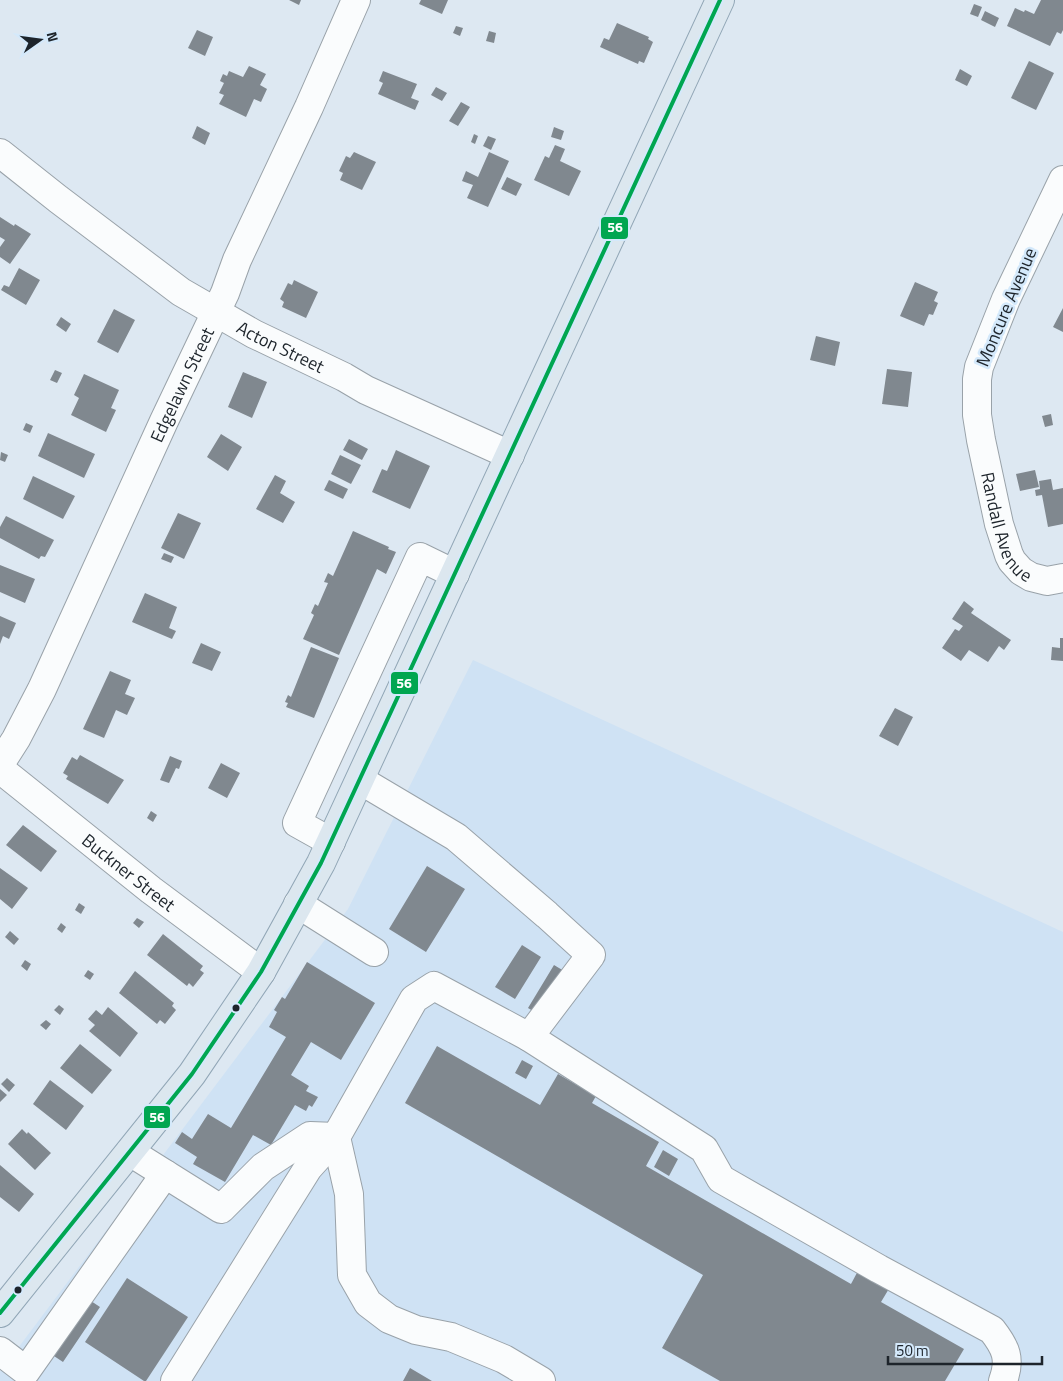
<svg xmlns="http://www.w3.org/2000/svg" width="1063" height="1381" font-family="'Titillium Web',sans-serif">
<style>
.built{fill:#cfe2f4}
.building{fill:#80888f}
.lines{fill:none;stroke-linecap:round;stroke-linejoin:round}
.minor-casing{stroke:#99a2a9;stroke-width:30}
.major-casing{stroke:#91a6b6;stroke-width:30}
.minor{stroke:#fafcfd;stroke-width:28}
.major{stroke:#dce7ef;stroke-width:28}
.bus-1-casing{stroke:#d4e9fb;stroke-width:8}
.bus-1{stroke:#00a651;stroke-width:4}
.bus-dot{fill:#1d242b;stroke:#d4e9fb;stroke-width:2}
.labels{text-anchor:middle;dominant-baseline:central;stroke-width:5;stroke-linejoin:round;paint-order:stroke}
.street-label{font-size:18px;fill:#1d242b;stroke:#d4e9fb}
.line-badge{stroke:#d4e9fb;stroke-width:2}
.badge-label{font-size:14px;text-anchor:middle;font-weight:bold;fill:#fff}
</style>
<rect width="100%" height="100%" fill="#dde8f2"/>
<!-- built -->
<path class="built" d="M 473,660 L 1063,932 L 1063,1381 L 0,1381 L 0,1372 L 348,909 Z"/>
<!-- building -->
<path class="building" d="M 289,0 L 301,0 L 299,5 Z
M 421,0 L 448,0 L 442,14 L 419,4 Z
M 1041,0 L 1063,0 L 1063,30 L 1061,34 L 1057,32 L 1050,46 L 1007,26 L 1015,8 L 1024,12 L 1025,10 L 1034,14 Z
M 974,4 L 982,7 L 978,17 L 970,14 Z
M 985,11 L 999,18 L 995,27 L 981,20 Z
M 617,23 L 649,37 L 648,39 L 653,42 L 644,63 L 639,61 L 638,64 L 600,47 L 604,38 L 609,40 Z
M 456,26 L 463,28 L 460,36 L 453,33 Z
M 197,30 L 213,37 L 205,56 L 188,48 Z
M 489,31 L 496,33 L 494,43 L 486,41 Z
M 1029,61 L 1054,73 L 1036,110 L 1011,98 Z
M 249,66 L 266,74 L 260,85 L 267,89 L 261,102 L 254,99 L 246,117 L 219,104 L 224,95 L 219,93 L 224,83 L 220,81 L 223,74 L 227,76 L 229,71 L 243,77 Z
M 960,69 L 972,76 L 967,86 L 955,80 Z
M 383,71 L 417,84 L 411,98 L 419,101 L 415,110 L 378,94 L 383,83 L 379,81 Z
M 436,87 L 447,93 L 442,101 L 431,95 Z
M 461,102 L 470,107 L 458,126 L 449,121 Z
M 197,126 L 210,133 L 205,145 L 192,138 Z
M 554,127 L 564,131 L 561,140 L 551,137 Z
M 474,134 L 478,136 L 475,144 L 471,142 Z
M 488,136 L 496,139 L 491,150 L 483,146 Z
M 555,145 L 565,149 L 560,161 L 581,171 L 569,196 L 534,180 L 545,156 L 549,158 Z
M 354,152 L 376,162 L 362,190 L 340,180 L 343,173 L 339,171 L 346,156 L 350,158 Z
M 489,152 L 509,161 L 488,207 L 467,198 L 473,185 L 462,181 L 466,171 L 478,177 Z
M 507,177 L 522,184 L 516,196 L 501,189 Z
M 0,217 L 14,226 L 15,224 L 31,234 L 10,264 L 0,257 L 0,247 L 5,240 L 0,237 Z
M 19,268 L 40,280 L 26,305 L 1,290 L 4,285 L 9,287 Z
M 294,280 L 318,292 L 306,318 L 282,307 L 284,302 L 280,299 L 288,283 L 292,285 Z
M 915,282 L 938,292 L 934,301 L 938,303 L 933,315 L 929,314 L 924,326 L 900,316 Z
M 1063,308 L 1063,332 L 1053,327 Z
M 114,309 L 135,320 L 118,353 L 97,342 Z
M 61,317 L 71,324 L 66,332 L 56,325 Z
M 816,336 L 840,342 L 835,366 L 810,360 Z
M 887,369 L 912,372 L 908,407 L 882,404 Z
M 55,370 L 62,373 L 57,383 L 50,380 Z
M 243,372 L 267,382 L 252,418 L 228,407 Z
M 84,374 L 119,390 L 111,408 L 116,410 L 106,432 L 71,415 L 79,398 L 74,395 Z
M 1051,414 L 1053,425 L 1045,427 L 1042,416 Z
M 26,423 L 33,426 L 30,433 L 23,430 Z
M 48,433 L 95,454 L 84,478 L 38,456 Z
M 221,434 L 242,447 L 228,471 L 207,457 Z
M 349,439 L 368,449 L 362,460 L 343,450 Z
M 396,450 L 430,466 L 410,509 L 372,492 L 382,469 L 387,471 Z
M 1,452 L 8,455 L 5,462 L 0,460 Z
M 340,455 L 361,465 L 351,484 L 331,474 Z
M 1035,470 L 1039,487 L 1020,491 L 1016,474 Z
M 275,475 L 286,481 L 280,493 L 295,502 L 283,523 L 256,509 Z
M 33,476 L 75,496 L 63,519 L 23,499 Z
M 1051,479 L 1053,490 L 1063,488 L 1063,524 L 1048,527 L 1042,495 L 1036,496 L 1035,490 L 1040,489 L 1039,481 Z
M 329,480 L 348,489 L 343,499 L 324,490 Z
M 178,513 L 201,523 L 184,559 L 161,548 Z
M 6,516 L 54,540 L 45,557 L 41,556 L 39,559 L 0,538 L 0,527 Z
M 353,531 L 389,547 L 388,549 L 396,552 L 386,574 L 377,569 L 339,655 L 303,639 L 314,615 L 311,613 L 315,604 L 318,606 L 328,583 L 324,582 L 328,573 L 333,576 Z
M 164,553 L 174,557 L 171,563 L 161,559 Z
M 0,565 L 35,579 L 25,603 L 0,592 Z
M 145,593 L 177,607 L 169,628 L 176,631 L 172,639 L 132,622 Z
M 964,601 L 974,609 L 971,613 L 1011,640 L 1004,650 L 999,646 L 988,662 L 969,650 L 961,661 L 942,648 L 955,629 L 959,631 L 963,626 L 952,619 Z
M 0,616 L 16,623 L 9,639 L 3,636 L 0,644 Z
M 1060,638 L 1063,638 L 1063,661 L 1051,660 L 1052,647 L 1060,648 Z
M 201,643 L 221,652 L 212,671 L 192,663 Z
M 311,647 L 339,658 L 314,718 L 286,707 L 288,703 L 285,702 L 288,695 L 291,697 Z
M 110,671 L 131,680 L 125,694 L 135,698 L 127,715 L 116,710 L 104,738 L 83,729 Z
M 895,708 L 913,717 L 898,746 L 879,736 Z
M 80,755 L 124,780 L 108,804 L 66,779 L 68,776 L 63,773 L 72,757 L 77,760 Z
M 170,756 L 182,761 L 179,769 L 176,768 L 169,783 L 160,780 Z
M 221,763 L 240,773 L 227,798 L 208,788 Z
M 151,811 L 157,815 L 153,822 L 147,818 Z
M 23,825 L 57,851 L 41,872 L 6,845 Z
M 427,866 L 465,889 L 426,952 L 389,929 Z
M 0,868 L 28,888 L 12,909 L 0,899 Z
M 79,903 L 85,907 L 81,914 L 75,910 Z
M 137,918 L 144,922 L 139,928 L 133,923 Z
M 61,923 L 66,927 L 62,933 L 57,929 Z
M 10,931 L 19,939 L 14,945 L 5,937 Z
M 163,934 L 203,966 L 200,970 L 204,973 L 193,987 L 189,983 L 187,986 L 147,955 Z
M 522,945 L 541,957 L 515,999 L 495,987 Z
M 25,960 L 31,964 L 27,971 L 21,966 Z
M 307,962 L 375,1003 L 341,1060 L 311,1042 L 291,1075 L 309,1086 L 306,1091 L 318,1097 L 312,1107 L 309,1105 L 306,1111 L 295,1105 L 271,1145 L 253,1135 L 225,1182 L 193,1164 L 197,1157 L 175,1143 L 182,1132 L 192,1139 L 208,1114 L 231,1128 L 286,1037 L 269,1027 L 277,1012 L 274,1010 L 282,997 L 285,999 Z
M 554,965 L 564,971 L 538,1014 L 528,1008 Z
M 88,970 L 94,974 L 90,980 L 84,976 Z
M 135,971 L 174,1003 L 172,1006 L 176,1010 L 165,1024 L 160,1020 L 157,1024 L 119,993 Z
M 59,1005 L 64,1009 L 60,1015 L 54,1010 Z
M 108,1007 L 138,1033 L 120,1057 L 89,1031 L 95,1025 L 88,1019 L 96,1010 L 102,1015 Z
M 46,1020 L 51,1024 L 46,1030 L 40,1025 Z
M 80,1044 L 112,1070 L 92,1094 L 60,1068 Z
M 437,1046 L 540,1105 L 558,1074 L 596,1096 L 592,1103 L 659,1142 L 646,1166 L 851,1284 L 859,1269 L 890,1287 L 881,1302 L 964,1349 L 945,1381 L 720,1381 L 662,1348 L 703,1275 L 405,1103 Z
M 522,1060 L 533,1066 L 526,1079 L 515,1073 Z
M 7,1078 L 15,1085 L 9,1092 L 1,1084 Z
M 50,1080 L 84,1106 L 66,1130 L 33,1104 Z
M 0,1089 L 7,1095 L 0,1102 Z
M 22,1129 L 27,1134 L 28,1132 L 51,1153 L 35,1170 L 8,1144 Z
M 663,1150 L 678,1159 L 669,1176 L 654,1167 Z
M 0,1165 L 34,1194 L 19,1212 L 0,1197 Z
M 127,1278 L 188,1317 L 146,1381 L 144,1381 L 85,1342 Z
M 91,1301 L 100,1307 L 63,1362 L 54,1356 Z
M 410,1368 L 432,1381 L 403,1381 Z"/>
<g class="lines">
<!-- minor casing -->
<g class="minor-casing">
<g id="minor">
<path id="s1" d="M 0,153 L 58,199 L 181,292 L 254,334 L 344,377 L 366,390 L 510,455"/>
<path id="s2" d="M 1063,180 L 1006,299 L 979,367 L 977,379 L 977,415 L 981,440 L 999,524 L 1009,555 L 1012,561 L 1021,571 L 1031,577 L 1047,581 L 1063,578"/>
<path id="s3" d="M 0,764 L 16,739 L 42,689 L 164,421 L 225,293 L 237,260 L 309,107 L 356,0"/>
<path id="s4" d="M 0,769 L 151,890 L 261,972"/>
<path d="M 360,780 L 456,837 L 547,915 L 591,955 L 529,1037 L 704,1149 L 721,1179 L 879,1269 L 992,1330 C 1006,1348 1011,1359 1003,1381"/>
<path d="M 331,842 L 297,823 L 420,557 L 455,574"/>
<path d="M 298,904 L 374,952"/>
<path d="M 336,1137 L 349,1194 L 352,1275 L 368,1303 L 389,1319 L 416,1330 L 451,1337 L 504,1359 L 541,1381"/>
<path d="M 130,1152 L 221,1209 L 263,1167 L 310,1136 L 336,1137 L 414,999 L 434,986 L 529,1037"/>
<path d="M 0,1351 L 26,1371 L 165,1174"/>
<path d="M 175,1381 L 308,1168 L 336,1137"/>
</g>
</g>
<!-- major casing -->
<g class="major-casing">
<path id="major" d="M 0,1313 L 192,1074 L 261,972 L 321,863 L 720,0"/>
</g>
<!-- minor -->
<use href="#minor" class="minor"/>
<!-- major -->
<use href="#major" class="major"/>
<!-- bus-1 casing -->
<g class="bus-1-casing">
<path id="bus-1" d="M 0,1313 L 192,1074 L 261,972 L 321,863 L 720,0"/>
</g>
<!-- bus-1 -->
<use href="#bus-1" class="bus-1"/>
</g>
<!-- markers -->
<g class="bus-dot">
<circle cx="236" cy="1008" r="4.5"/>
<circle cx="18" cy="1290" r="4.5"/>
</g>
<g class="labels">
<!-- street labels -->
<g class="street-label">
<text transform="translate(1006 307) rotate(-67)">Moncure Avenue</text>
<text stroke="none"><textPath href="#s1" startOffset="342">Acton Street</textPath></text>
<text stroke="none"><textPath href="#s3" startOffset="421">Edgelawn Street</textPath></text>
<text stroke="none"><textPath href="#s2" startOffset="370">Randall Avenue</textPath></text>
<text stroke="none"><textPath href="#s4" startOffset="165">Buckner Street</textPath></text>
</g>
</g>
<g class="line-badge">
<rect x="600" y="216" width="29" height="24" rx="5" fill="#00a651"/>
<rect x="390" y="671" width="29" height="24" rx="5" fill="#00a651"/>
<rect x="143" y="1105" width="28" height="24" rx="5" fill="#00a651"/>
</g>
<g class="badge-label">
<text x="615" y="232">56</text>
<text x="404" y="688">56</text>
<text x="157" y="1122">56</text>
</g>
<!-- north arrow -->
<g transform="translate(40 40) rotate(76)" stroke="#d4e9fb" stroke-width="4" paint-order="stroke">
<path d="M0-4L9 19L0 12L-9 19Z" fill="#1d242b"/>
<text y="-8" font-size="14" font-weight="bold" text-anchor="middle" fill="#1d242b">N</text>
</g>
<!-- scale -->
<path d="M888 1356v8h154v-8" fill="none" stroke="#1d242b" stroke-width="2.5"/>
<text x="896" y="1356" font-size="15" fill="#1d242b" stroke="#d4e9fb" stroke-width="4" paint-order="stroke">50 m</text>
</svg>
